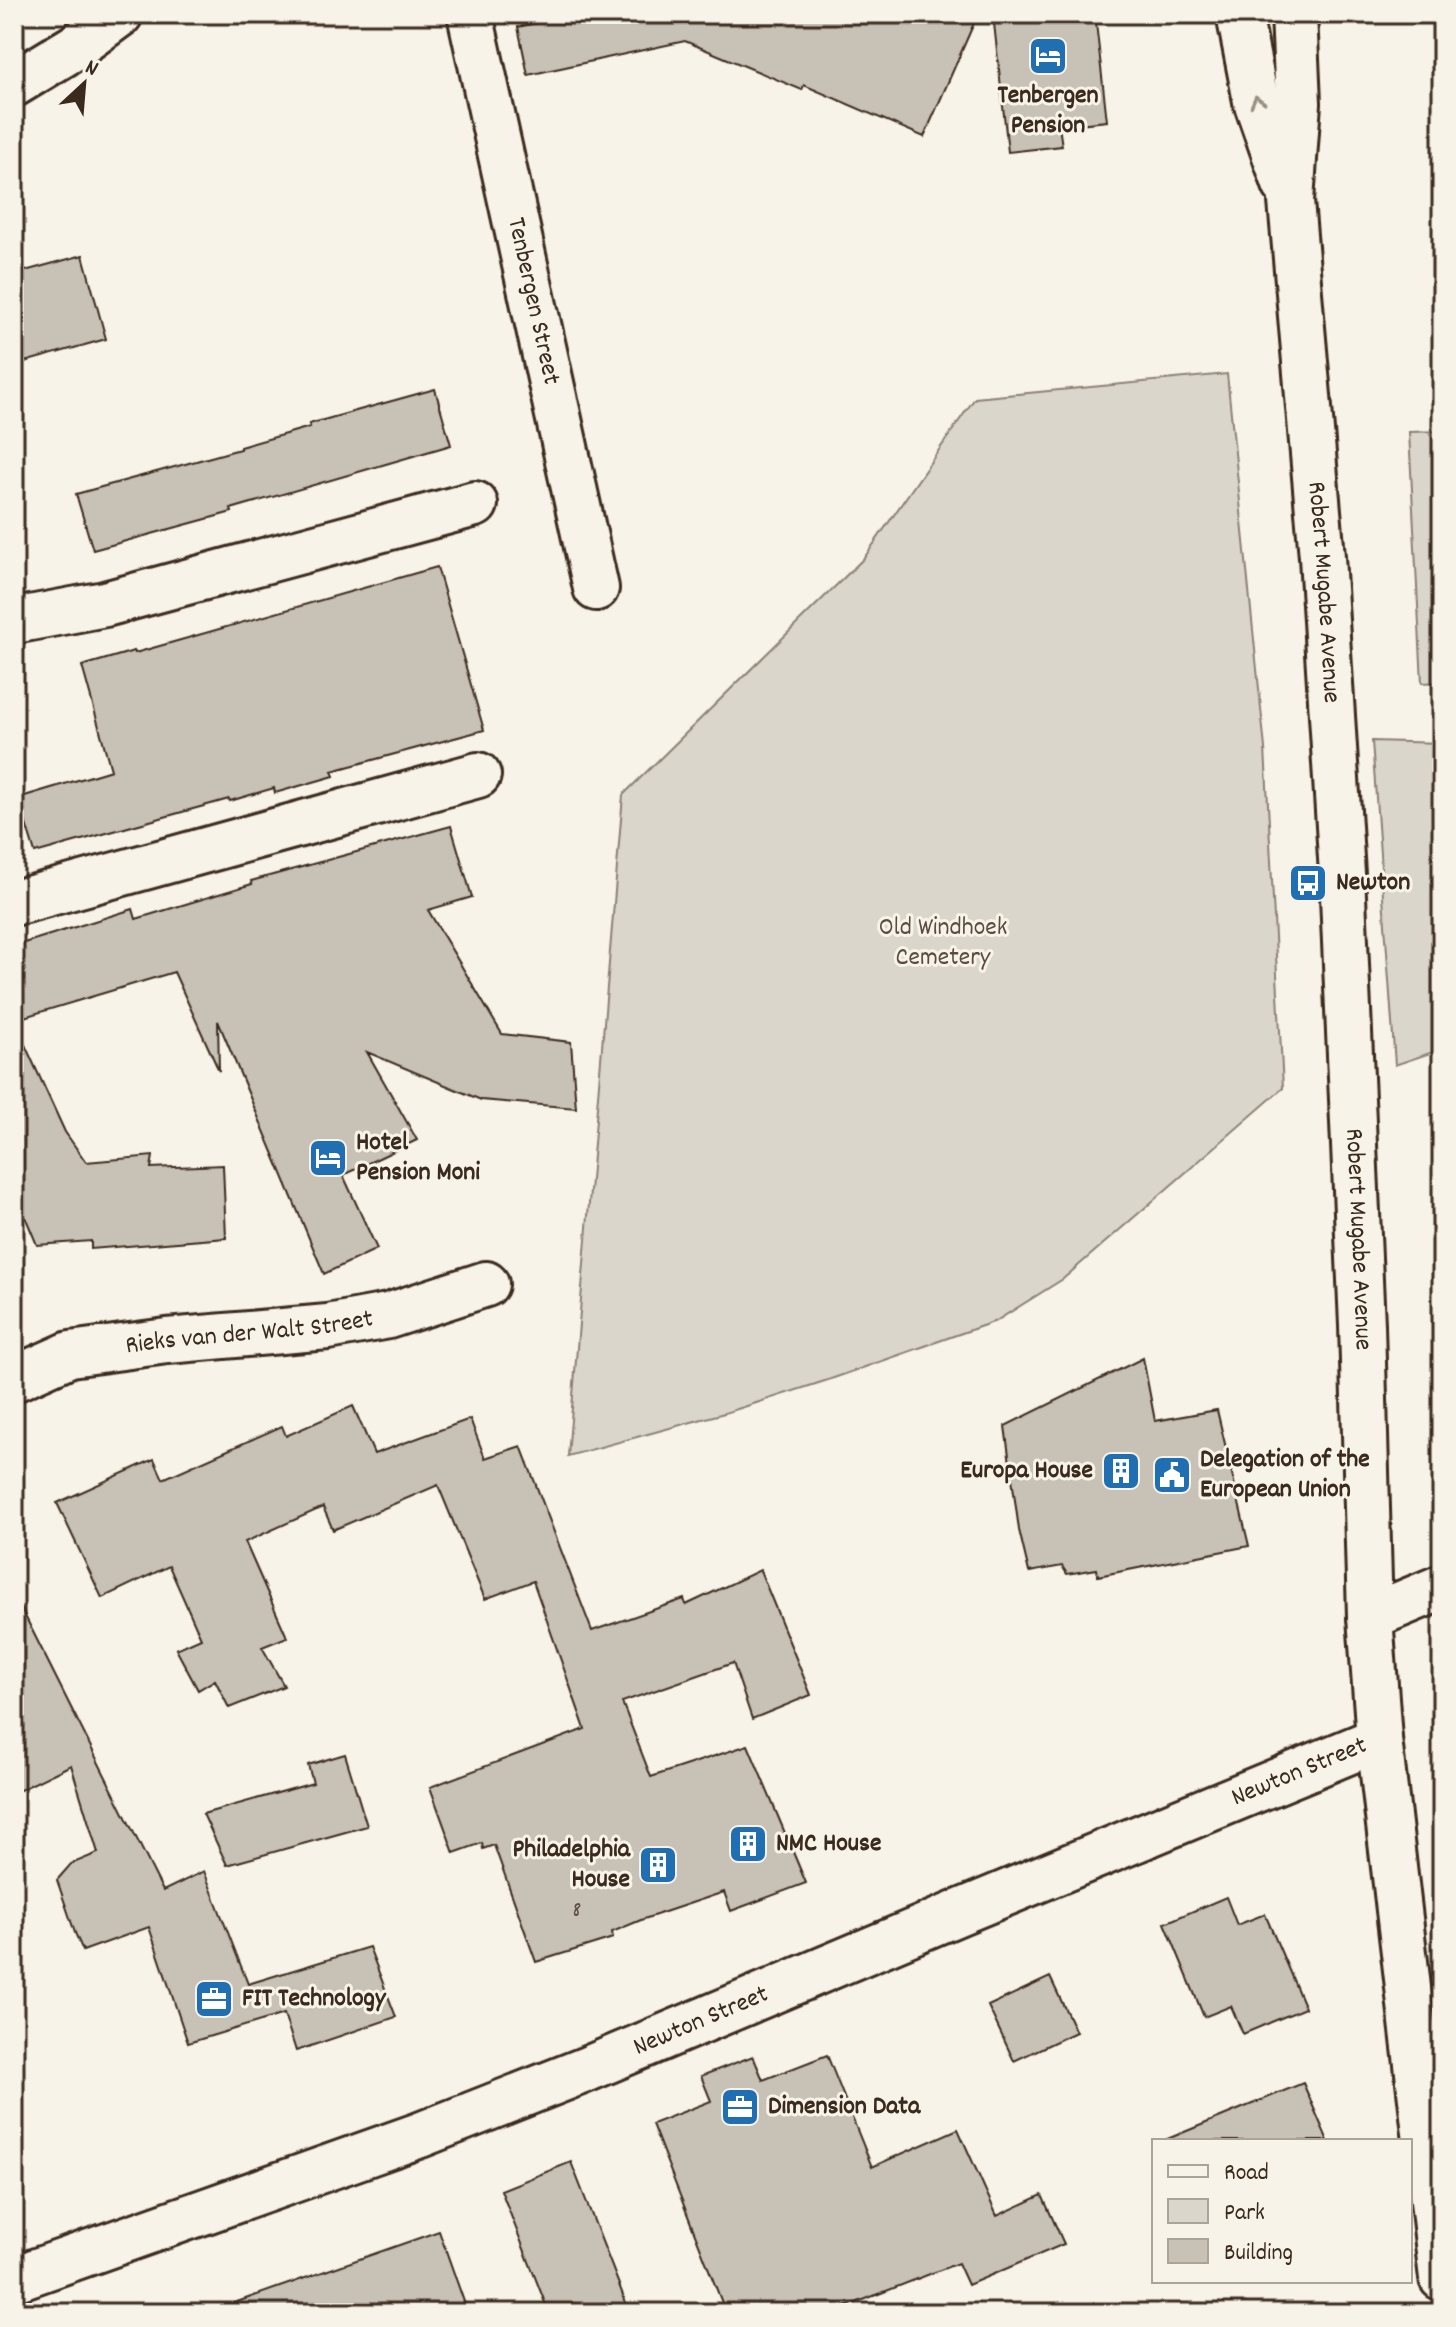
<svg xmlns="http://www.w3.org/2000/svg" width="1456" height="2327" font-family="Dekko,sans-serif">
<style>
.green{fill:#dbd6cb;stroke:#8b8074;stroke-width:2}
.building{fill:#c8c1b6;stroke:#3b2a1e;stroke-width:2}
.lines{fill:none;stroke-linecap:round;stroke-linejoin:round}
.street-casing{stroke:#3b2a1e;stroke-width:50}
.secondary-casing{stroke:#3b2a1e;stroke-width:50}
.street{stroke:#f7f3e8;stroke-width:44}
.secondary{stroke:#f7f3e8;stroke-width:44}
.oneway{stroke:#998e83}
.labels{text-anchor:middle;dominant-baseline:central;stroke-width:6;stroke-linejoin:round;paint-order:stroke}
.number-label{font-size:22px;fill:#5e5044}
.poi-label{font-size:26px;font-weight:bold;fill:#3b2a1e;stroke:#f7f3e8;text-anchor:start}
.street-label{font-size:26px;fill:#3b2a1e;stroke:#f7f3e8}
.park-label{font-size:26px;fill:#5b4c41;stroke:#f7f3e8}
</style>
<rect width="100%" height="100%" fill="#f7f3e8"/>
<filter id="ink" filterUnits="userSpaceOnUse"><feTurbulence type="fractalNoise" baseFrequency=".0125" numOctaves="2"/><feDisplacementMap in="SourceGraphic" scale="16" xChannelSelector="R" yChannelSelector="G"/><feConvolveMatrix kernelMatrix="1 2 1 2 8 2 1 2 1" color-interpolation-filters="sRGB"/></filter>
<g filter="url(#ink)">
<!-- green -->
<path class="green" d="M 1227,374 L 1265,748 L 1283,1088 L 1063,1279 L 996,1321 L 828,1380 L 728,1412 L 568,1456 L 623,795 L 864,558 L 975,398 Z
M 1442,431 L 1442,682 L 1422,683 L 1409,432 Z
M 1372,741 L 1442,743 L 1442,1049 L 1395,1065 Z"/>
<!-- building -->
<path class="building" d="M 578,14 L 978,14 L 924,137 L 804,85 L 802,90 L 685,41 L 528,75 L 518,27 Z
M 993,14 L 1095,14 L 1107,121 L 1059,126 L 1062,146 L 1008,152 Z
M 83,255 L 106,339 L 14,365 L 14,274 Z
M 435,389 L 451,445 L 231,509 L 232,512 L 93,550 L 76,494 L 240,449 L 240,447 L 310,427 L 309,424 Z
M 437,567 L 484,730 L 332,771 L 334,776 L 275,793 L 274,788 L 230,801 L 229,799 L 35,853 L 18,798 L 111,770 L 82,666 L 134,651 L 135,653 Z
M 451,826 L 472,897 L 428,910 L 502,1034 L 571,1042 L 576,1108 L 481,1100 L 367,1052 L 417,1140 L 343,1175 L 377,1249 L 324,1274 L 218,1021 L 219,1071 L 174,972 L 14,1020 L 14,946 L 133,909 L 136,919 L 252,884 L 251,881 Z
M 14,1021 L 65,1132 L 86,1162 L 153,1156 L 151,1168 L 223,1165 L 226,1238 L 91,1249 L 91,1241 L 37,1245 L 14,1190 Z
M 1143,1358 L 1155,1421 L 1217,1410 L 1249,1546 L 1098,1576 L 1097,1569 L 1067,1574 L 1062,1566 L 1029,1572 L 1019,1530 L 1005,1426 Z
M 353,1406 L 374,1454 L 470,1419 L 485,1458 L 521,1446 L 592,1631 L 684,1599 L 686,1605 L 760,1570 L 811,1695 L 752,1719 L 733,1663 L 622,1702 L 651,1777 L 748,1745 L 806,1883 L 731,1911 L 724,1892 L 641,1920 L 612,1932 L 613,1938 L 536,1962 L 494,1845 L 483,1849 L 482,1843 L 454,1853 L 430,1787 L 585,1729 L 533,1581 L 485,1599 L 438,1485 L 333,1530 L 323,1507 L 245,1542 L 287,1637 L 262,1647 L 284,1686 L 229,1708 L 215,1680 L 198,1690 L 176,1649 L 201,1638 L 169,1566 L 102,1598 L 57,1503 L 154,1459 L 163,1479 L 282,1426 L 286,1436 Z
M 14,1594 L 163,1891 L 204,1871 L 248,1984 L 369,1947 L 396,2017 L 296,2051 L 284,2014 L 188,2043 L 149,1927 L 83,1951 L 75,1933 L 57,1880 L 71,1864 L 98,1853 L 71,1765 L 14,1793 Z
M 345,1754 L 367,1826 L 227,1865 L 203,1814 L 313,1783 L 308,1765 Z
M 1226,1897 L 1237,1925 L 1265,1914 L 1305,2008 L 1243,2034 L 1231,2006 L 1204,2017 L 1165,1923 Z
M 1050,1977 L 1076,2032 L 1014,2061 L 988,2006 Z
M 827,2055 L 872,2167 L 958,2129 L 997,2216 L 1042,2195 L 1064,2244 L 968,2285 L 958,2263 L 830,2313 L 726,2313 L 652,2124 L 711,2101 L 701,2076 L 753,2056 L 763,2080 Z
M 1303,2083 L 1328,2141 L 1165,2141 L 1165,2140 Z
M 571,2162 L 630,2313 L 549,2313 L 501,2190 Z
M 439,2231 L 468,2313 L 221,2313 L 220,2308 Z"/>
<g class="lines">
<!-- street casing -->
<g class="street-casing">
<g id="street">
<path id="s1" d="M 470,14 L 596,588"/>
<path d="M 14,621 L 105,604 L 475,504"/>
<path d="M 14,903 L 478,775"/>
<path id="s2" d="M 14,1379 L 70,1354 L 167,1341 L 328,1327 L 388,1316 L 486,1284"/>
<path d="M 1370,1617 L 1442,1587"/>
<path id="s3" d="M 14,2279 L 420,2135 L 585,2070 L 960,1912 L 1379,1739"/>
</g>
</g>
<!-- secondary casing -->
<g class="secondary-casing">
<g id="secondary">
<path d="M 1239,14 L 1256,101 L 1285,184"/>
<path id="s4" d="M 1294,14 L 1298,103 L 1291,201 L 1322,557 L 1342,874 L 1362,1325 L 1370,1617 L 1379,1739 L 1442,2278"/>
<path d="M 14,84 L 75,47 L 120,14"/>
</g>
</g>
<!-- street -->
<use href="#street" class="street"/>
<!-- secondary -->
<use href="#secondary" class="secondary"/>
</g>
<!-- one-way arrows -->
<defs><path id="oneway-chevron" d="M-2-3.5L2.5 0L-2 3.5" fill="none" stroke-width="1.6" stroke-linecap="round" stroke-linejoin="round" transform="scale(2)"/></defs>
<use class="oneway" href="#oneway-chevron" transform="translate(1257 101) rotate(-105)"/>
</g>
<!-- icons -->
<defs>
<g id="hotel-square" transform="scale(2)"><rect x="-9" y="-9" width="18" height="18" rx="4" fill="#1f6fb2" stroke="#f7f3e8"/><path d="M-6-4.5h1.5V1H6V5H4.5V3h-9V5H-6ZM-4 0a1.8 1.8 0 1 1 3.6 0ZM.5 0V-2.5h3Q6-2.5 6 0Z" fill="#fff"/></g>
<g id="bus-square" transform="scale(2)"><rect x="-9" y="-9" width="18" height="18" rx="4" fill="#1f6fb2" stroke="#f7f3e8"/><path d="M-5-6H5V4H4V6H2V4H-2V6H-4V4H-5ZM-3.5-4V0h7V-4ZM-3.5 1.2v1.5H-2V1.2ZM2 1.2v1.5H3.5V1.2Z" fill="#fff"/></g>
<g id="building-square" transform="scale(2)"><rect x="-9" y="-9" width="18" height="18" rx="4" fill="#1f6fb2" stroke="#f7f3e8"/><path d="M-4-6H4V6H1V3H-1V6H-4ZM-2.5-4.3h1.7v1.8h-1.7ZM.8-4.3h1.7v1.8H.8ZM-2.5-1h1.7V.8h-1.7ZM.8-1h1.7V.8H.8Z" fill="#fff"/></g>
<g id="civic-square" transform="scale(2)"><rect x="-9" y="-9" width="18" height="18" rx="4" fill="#1f6fb2" stroke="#f7f3e8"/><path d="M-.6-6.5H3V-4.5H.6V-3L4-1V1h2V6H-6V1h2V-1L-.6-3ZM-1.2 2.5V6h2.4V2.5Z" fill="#fff"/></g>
<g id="office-square" transform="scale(2)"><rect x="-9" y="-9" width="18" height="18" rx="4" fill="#1f6fb2" stroke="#f7f3e8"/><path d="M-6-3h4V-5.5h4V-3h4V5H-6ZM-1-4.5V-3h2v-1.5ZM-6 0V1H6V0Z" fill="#fff"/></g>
</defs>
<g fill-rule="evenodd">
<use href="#hotel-square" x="1048" y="56"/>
<use href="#bus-square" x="1308" y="883"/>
<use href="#hotel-square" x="328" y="1158"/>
<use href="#building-square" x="1121" y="1471"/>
<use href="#civic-square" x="1172" y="1475"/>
<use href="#building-square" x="748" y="1844"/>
<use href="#building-square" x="658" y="1865"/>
<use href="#office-square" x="214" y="1999"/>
<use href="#office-square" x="740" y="2107"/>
</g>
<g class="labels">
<!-- number labels -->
<g class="number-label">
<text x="577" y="1911">8</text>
</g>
<!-- poi labels -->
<g class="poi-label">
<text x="1048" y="96" text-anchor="middle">Tenbergen<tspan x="1048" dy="30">Pension</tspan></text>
<text x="1336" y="883">Newton</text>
<text x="356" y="1143">Hotel<tspan x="356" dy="30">Pension Moni</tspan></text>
<text x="1200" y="1460">Delegation of the<tspan x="1200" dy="30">European Union</tspan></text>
<text x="1093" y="1471" text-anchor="end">Europa House</text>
<text x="776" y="1844">NMC House</text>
<text x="630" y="1850" text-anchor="end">Philadelphia<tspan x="630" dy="30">House</tspan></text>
<text x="242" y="1999">FIT Technology</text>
<text x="768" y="2107">Dimension Data</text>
</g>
<!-- street labels -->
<g class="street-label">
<text stroke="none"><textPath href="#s1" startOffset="294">Tenbergen Street</textPath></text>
<text stroke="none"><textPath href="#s4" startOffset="580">Robert Mugabe Avenue</textPath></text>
<text stroke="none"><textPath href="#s4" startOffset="1228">Robert Mugabe Avenue</textPath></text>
<text stroke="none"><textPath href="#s2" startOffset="242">Rieks van der Walt Street</textPath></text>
<text stroke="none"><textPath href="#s3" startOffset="1382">Newton Street</textPath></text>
<text stroke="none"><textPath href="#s3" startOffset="734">Newton Street</textPath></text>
</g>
<!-- park labels -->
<g class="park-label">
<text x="943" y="928">Old Windhoek<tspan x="943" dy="30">Cemetery</tspan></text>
</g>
</g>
<!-- margin -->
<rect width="1456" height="2327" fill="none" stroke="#f7f3e8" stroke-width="48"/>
<rect x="24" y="24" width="1408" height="2279" fill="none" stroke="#3b2a1e" stroke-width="3" filter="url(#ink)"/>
<!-- legend -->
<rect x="1152" y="2139" width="260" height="144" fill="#f7f3e8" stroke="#aca397" stroke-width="2"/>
<rect x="1168" y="2165" width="40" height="12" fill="#f7f3e8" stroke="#aca397" stroke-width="2"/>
<text x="1224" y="2179" font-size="24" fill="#3b2a1e">Road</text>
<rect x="1168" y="2199" width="40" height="24" fill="#dbd6cb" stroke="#aca397" stroke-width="2"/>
<text x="1224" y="2219" font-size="24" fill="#3b2a1e">Park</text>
<rect x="1168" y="2239" width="40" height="24" fill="#c8c1b6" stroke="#aca397" stroke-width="2"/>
<text x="1224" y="2259" font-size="24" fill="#3b2a1e">Building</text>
<!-- north arrow -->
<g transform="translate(84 84) rotate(26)" stroke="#f7f3e8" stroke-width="6" paint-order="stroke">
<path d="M0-6L14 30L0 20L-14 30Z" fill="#3b2a1e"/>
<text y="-12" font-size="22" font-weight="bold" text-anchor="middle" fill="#3b2a1e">N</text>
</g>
</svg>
